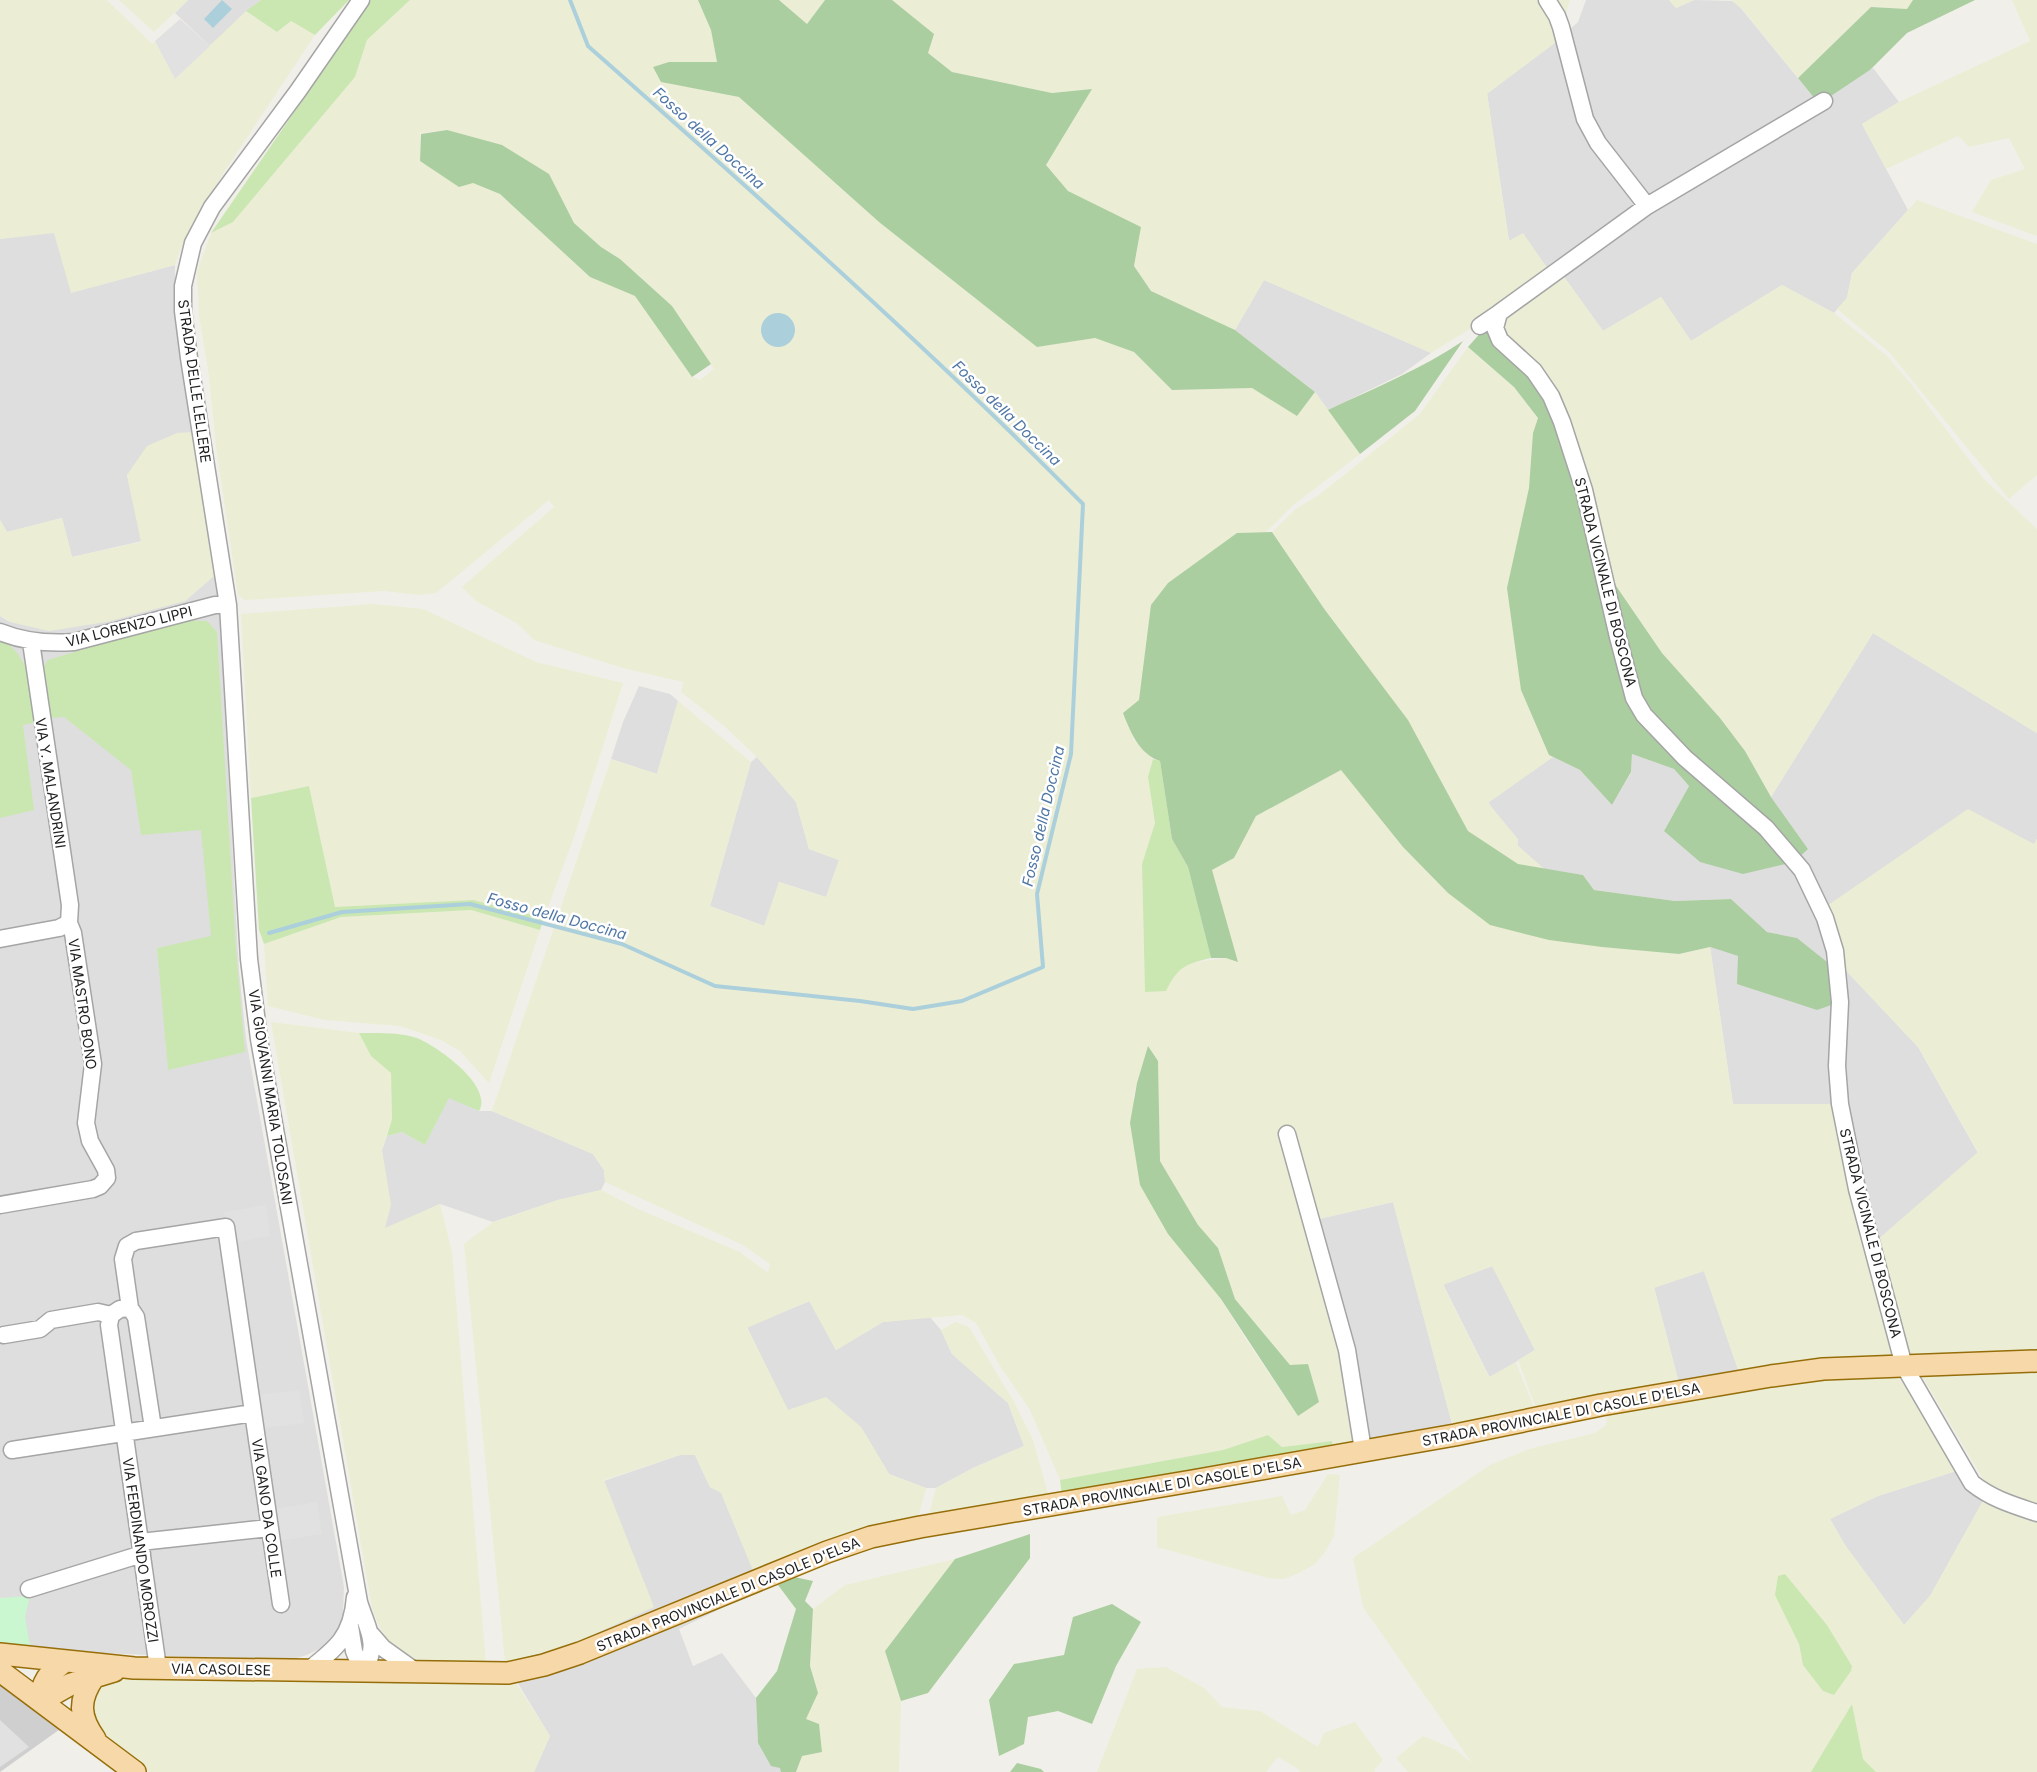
<svg xmlns="http://www.w3.org/2000/svg" width="2037" height="1772" font-family="Inter,sans-serif">
<style>
.residential{fill:#dfdede}
.religious{fill:#cfcfcf}
.farmland{fill:#ebeed5;fill-rule:evenodd}
.grass{fill:#cae7b2}
.forest{fill:#abcea0}
.park{fill:#caf7cf}
.parking{fill:#e1e1e1}
.water{fill:#accfdc}
.lines{fill:none;stroke-linecap:round;stroke-linejoin:round}
.stream{stroke:#accfdc;stroke-width:4}
.minor-casing{stroke:#a5a5a5;stroke-width:19}
.major-casing{stroke:#966e09;stroke-width:24}
.minor{stroke:#fff;stroke-width:16}
.major{stroke:#f7d8a8;stroke-width:21}
.labels{text-anchor:middle;dominant-baseline:central;stroke-width:5;stroke-linejoin:round;paint-order:stroke}
.street-label{font-size:14px;fill:#212121;stroke:#fff}
.water-label{font-size:15px;font-style:italic;fill:#4f76a5;stroke:#fff}
</style>
<rect width="100%" height="100%" fill="#f1efe9"/>
<!-- residential -->
<path class="residential" d="M 188,0 L 261,0 L 210,46 L 175,13 Z
M 1586,0 L 1669,0 L 1676,8 L 1694,0 L 1735,1 L 1819,104 L 1873,68 L 1899,102 L 1862,124 L 1908,210 L 1852,273 L 1847,298 L 1834,313 L 1782,285 L 1691,341 L 1661,297 L 1603,331 L 1559,270 L 1552,275 L 1523,234 L 1509,241 L 1487,93 L 1556,42 L 1578,22 Z
M 54,232 L 72,292 L 175,265 L 175,320 L 193,432 L 127,475 L 142,541 L 72,557 L 62,518 L 7,532 L 0,520 L 0,239 Z
M 1264,280 L 1431,353 L 1402,374 L 1328,410 L 1315,392 L 1235,330 Z
M 215,575 L 221,630 L 239,970 L 246,1039 L 344,1587 L 343,1614 L 337,1631 L 327,1645 L 307,1655 L 286,1661 L 34,1650 L 0,1661 L 0,616 L 10,622 L 185,601 Z
M 1873,633 L 2037,733 L 2037,839 L 2034,844 L 1836,960 L 1918,1047 L 1978,1153 L 1873,1244 L 1840,1104 L 1733,1104 L 1710,947 L 1738,956 L 1797,938 L 1767,932 L 1731,899 L 1675,901 L 1594,890 L 1583,875 L 1544,869 L 1517,845 L 1488,802 L 1553,757 L 1580,770 L 1612,805 L 1631,773 L 1632,754 L 1674,769 L 1689,786 L 1664,831 L 1808,849 L 1771,797 Z
M 639,686 L 670,694 L 678,701 L 657,774 L 611,759 L 623,722 Z
M 757,757 L 796,802 L 809,849 L 839,860 L 826,897 L 779,882 L 765,926 L 710,906 L 751,762 Z
M 449,1097 L 479,1111 L 492,1111 L 593,1154 L 604,1170 L 605,1182 L 601,1190 L 558,1200 L 493,1222 L 440,1204 L 385,1229 L 382,1150 L 387,1136 L 402,1132 L 425,1145 Z
M 1393,1202 L 1455,1435 L 1363,1450 L 1310,1221 Z
M 1493,1266 L 1535,1350 L 1490,1378 L 1443,1284 Z
M 1704,1271 L 1742,1381 L 1681,1391 L 1654,1287 Z
M 810,1301 L 836,1350 L 883,1322 L 930,1317 L 941,1330 L 952,1354 L 1008,1403 L 1024,1446 L 973,1468 L 936,1488 L 926,1488 L 889,1474 L 861,1427 L 788,1411 L 747,1327 Z
M 680,1455 L 695,1455 L 710,1487 L 721,1492 L 761,1589 L 679,1629 L 693,1666 L 722,1653 L 756,1698 L 758,1743 L 781,1768 L 781,1772 L 534,1772 L 550,1736 L 505,1662 L 566,1647 L 604,1481 Z
M 1956,1471 L 1968,1487 L 1983,1501 L 1930,1596 L 1904,1625 L 1845,1545 L 1830,1519 L 1878,1496 Z"/>
<!-- religious -->
<path class="religious" d="M 0,1678 L 63,1727 L 0,1772 Z"/>
<!-- farmland -->
<path class="farmland" d="M 0,0 L 107,0 L 152,44 L 155,41 L 175,79 L 246,11 L 277,32 L 291,21 L 315,35 L 224,172 L 183,242 L 175,265 L 71,293 L 54,233 L 0,239 Z
M 119,0 L 188,0 L 154,32 Z
M 410,0 L 698,0 L 711,30 L 717,63 L 669,62 L 661,82 L 739,97 L 879,222 L 1037,347 L 1095,338 L 1134,352 L 1172,390 L 1252,388 L 1297,416 L 1315,392 L 1360,454 L 1292,506 L 1266,532 L 1237,533 L 1139,700 L 1133,739 L 1153,759 L 1148,777 L 1155,823 L 1142,864 L 1145,991 L 1166,990 L 1175,973 L 1189,963 L 1226,958 L 1212,870 L 1234,858 L 1256,816 L 1341,770 L 1403,847 L 1448,893 L 1549,940 L 1679,954 L 1710,947 L 1733,1104 L 1840,1104 L 1874,1243 L 1978,1152 L 1918,1047 L 1836,960 L 1821,910 L 1968,809 L 2034,844 L 2037,839 L 2037,1361 L 1742,1381 L 1704,1271 L 1654,1288 L 1681,1391 L 1539,1416 L 1518,1360 L 1535,1350 L 1492,1266 L 1443,1285 L 1489,1377 L 1516,1362 L 1537,1416 L 1455,1435 L 1393,1202 L 1310,1221 L 1331,1298 L 1356,1442 L 1333,1449 L 1331,1441 L 1282,1447 L 1268,1435 L 1223,1450 L 1060,1480 L 1030,1410 L 1000,1366 L 976,1323 L 962,1315 L 883,1322 L 836,1350 L 809,1301 L 747,1328 L 788,1410 L 826,1397 L 861,1427 L 889,1474 L 926,1488 L 918,1518 L 754,1573 L 721,1493 L 710,1487 L 695,1455 L 680,1455 L 604,1480 L 654,1607 L 566,1647 L 505,1662 L 464,1244 L 493,1222 L 558,1200 L 601,1190 L 638,1209 L 740,1252 L 768,1273 L 770,1264 L 743,1245 L 605,1182 L 604,1170 L 593,1154 L 492,1111 L 611,759 L 657,774 L 678,701 L 751,762 L 710,906 L 764,926 L 779,882 L 826,897 L 839,860 L 809,849 L 796,802 L 757,757 L 723,725 L 681,692 L 683,682 L 623,668 L 534,640 L 518,624 L 476,601 L 462,587 L 554,507 L 549,500 L 436,593 L 420,595 L 384,591 L 245,600 L 238,595 L 216,446 L 209,376 L 199,315 L 197,272 L 211,233 L 233,222 L 355,77 L 367,40 ZM 447,130 L 548,174 L 574,223 L 601,247 L 620,259 L 672,306 L 714,369 L 700,380 L 692,377 L 635,296 L 590,277 L 500,194 L 420,162 L 420,133 ZM 1148,1047 L 1158,1061 L 1160,1161 L 1198,1225 L 1218,1248 L 1235,1299 L 1290,1365 L 1298,1416 L 1245,1338 L 1221,1299 L 1168,1234 L 1133,1097 Z
M 779,0 L 825,0 L 807,24 Z
M 892,0 L 1538,0 L 1558,33 L 1556,42 L 1487,94 L 1509,241 L 1523,233 L 1552,275 L 1559,270 L 1603,331 L 1661,297 L 1691,341 L 1782,285 L 1834,313 L 1887,356 L 1912,385 L 1983,478 L 2037,529 L 2037,733 L 1873,633 L 1771,797 L 1745,751 L 1720,718 L 1662,653 L 1601,564 L 1577,462 L 1478,324 L 1431,353 L 1264,280 L 1235,330 L 1151,291 L 1134,266 L 1141,227 L 1068,191 L 1046,165 L 1091,89 L 1052,93 L 952,72 L 928,53 Z
M 1556,0 L 1570,0 L 1566,13 Z
M 1669,0 L 1694,0 L 1676,8 Z
M 1731,0 L 1913,0 L 1907,9 L 1871,7 L 1798,78 L 1743,10 Z
M 2012,0 L 2037,0 L 2037,236 L 1972,212 L 1991,180 L 2025,169 L 2009,138 L 1969,147 L 1958,136 L 1886,169 L 1862,124 L 1899,102 L 2030,41 Z
M 1917,200 L 2037,244 L 2037,475 L 2009,499 L 1889,352 L 1837,309 L 1847,298 L 1852,273 Z
M 1468,347 L 1514,387 L 1538,418 L 1533,433 L 1529,488 L 1521,690 L 1549,755 L 1553,757 L 1488,803 L 1518,839 L 1518,846 L 1544,869 L 1518,864 L 1468,831 L 1408,720 L 1325,610 L 1272,532 L 1296,509 L 1319,495 L 1420,414 Z
M 193,432 L 215,575 L 185,601 L 106,622 L 49,631 L 10,622 L 0,616 L 0,520 L 7,532 L 62,518 L 72,557 L 141,542 L 127,475 L 147,446 L 177,433 Z
M 373,604 L 423,609 L 536,662 L 623,683 L 575,834 L 544,918 L 473,900 L 335,908 L 309,786 L 251,798 L 241,614 Z
M 471,910 L 540,930 L 489,1083 L 460,1051 L 441,1040 L 400,1026 L 325,1020 L 268,1006 L 264,944 L 341,917 Z
M 271,1022 L 359,1033 L 371,1056 L 391,1073 L 392,1119 L 382,1150 L 391,1205 L 385,1228 L 440,1204 L 452,1252 L 486,1665 L 429,1665 L 417,1661 L 397,1650 L 386,1638 L 378,1624 L 372,1608 Z
M 956,1322 L 969,1327 L 1014,1402 L 1033,1440 L 1049,1497 L 928,1518 L 936,1488 L 973,1468 L 1024,1446 L 1008,1403 L 952,1354 L 941,1330 Z
M 2037,1373 L 2037,1507 L 2000,1494 L 1985,1482 L 1922,1376 Z
M 1896,1376 L 1910,1390 L 1956,1471 L 1878,1496 L 1830,1519 L 1845,1545 L 1904,1625 L 1930,1596 L 1983,1501 L 2037,1518 L 2037,1772 L 1876,1772 L 1863,1759 L 1852,1704 L 1811,1772 L 1408,1772 L 1396,1758 L 1423,1736 L 1456,1750 L 1472,1763 L 1363,1607 L 1353,1558 L 1490,1465 L 1529,1449 L 1595,1433 L 1606,1425 L 1607,1414 L 1811,1379 ZM 1784,1574 L 1827,1625 L 1852,1666 L 1803,1665 Z
M 1328,1474 L 1340,1475 L 1334,1536 L 1325,1552 L 1315,1564 L 1299,1573 L 1284,1579 L 1268,1578 L 1157,1547 L 1157,1517 L 1282,1496 L 1291,1515 L 1305,1510 Z
M 955,1559 L 885,1651 L 901,1701 L 899,1772 L 796,1772 L 802,1756 L 822,1752 L 806,1719 L 818,1693 L 810,1666 L 813,1609 L 845,1585 Z
M 1166,1667 L 1204,1688 L 1222,1707 L 1260,1711 L 1318,1747 L 1324,1733 L 1355,1722 L 1383,1760 L 1374,1770 L 1375,1772 L 1300,1772 L 1300,1770 L 1278,1757 L 1266,1772 L 1097,1772 L 1137,1669 Z
M 117,1677 L 516,1683 L 550,1736 L 534,1772 L 150,1772 L 122,1753 L 91,1716 L 99,1688 Z"/>
<!-- grass -->
<path class="grass" d="M 261,0 L 349,0 L 315,35 L 291,21 L 277,32 L 246,11 Z
M 371,0 L 410,0 L 367,40 L 355,77 L 233,222 L 211,233 Z
M 179,620 L 207,621 L 217,632 L 236,948 L 245,1052 L 168,1070 L 157,948 L 211,936 L 201,830 L 141,835 L 131,770 L 64,717 L 49,718 L 41,671 L 48,660 Z
M 0,639 C 31,655 32,691 37,722 L 23,725 L 34,810 L 0,818 Z
M 1153,759 L 1160,761 L 1172,839 L 1188,867 L 1211,958 C 1185,964 1178,967 1166,991 L 1145,992 L 1142,864 L 1155,823 L 1148,777 Z
M 309,786 L 335,907 L 473,900 L 544,918 L 540,930 L 471,910 L 341,917 L 264,944 L 259,930 L 251,798 Z
M 359,1033 C 379,1033 398,1032 417,1038 C 437,1046 494,1086 479,1111 L 449,1098 L 425,1145 L 402,1132 L 387,1136 L 392,1119 L 391,1073 L 371,1056 Z
M 1268,1435 L 1282,1447 L 1332,1441 L 1333,1449 L 1062,1496 L 1060,1480 L 1223,1450 Z
M 1785,1574 L 1827,1625 L 1852,1666 L 1851,1671 L 1834,1695 L 1823,1691 L 1803,1665 L 1799,1644 L 1775,1595 L 1778,1576 Z
M 1852,1704 L 1863,1759 L 1876,1772 L 1811,1772 Z"/>
<!-- forest -->
<path class="forest" d="M 698,0 L 779,0 L 807,24 L 825,0 L 892,0 L 934,34 L 928,53 L 952,72 L 1052,93 L 1092,89 L 1046,165 L 1068,191 L 1141,227 L 1134,266 L 1151,291 L 1235,330 L 1315,392 L 1297,416 L 1252,388 L 1172,390 L 1134,352 L 1095,338 L 1037,347 L 879,222 L 739,97 L 661,82 L 653,67 L 669,62 L 717,62 L 711,30 Z
M 1913,0 L 1975,0 L 1907,33 L 1870,70 L 1819,104 L 1798,78 L 1871,7 L 1907,9 Z
M 447,130 L 502,145 L 549,174 L 574,223 L 601,247 L 620,259 L 672,306 L 711,364 L 692,377 L 635,296 L 590,277 L 500,194 L 473,183 L 459,187 L 420,161 L 421,134 Z
M 1495,327 L 1551,396 L 1601,564 L 1662,653 L 1720,718 L 1745,751 L 1771,797 L 1808,849 L 1794,862 L 1743,874 L 1700,862 L 1664,831 L 1689,786 L 1674,769 L 1632,754 L 1631,772 L 1612,805 L 1580,770 L 1549,755 L 1521,690 L 1507,588 L 1529,488 L 1533,433 L 1538,418 L 1514,387 L 1468,347 L 1483,330 Z
M 1463,341 L 1415,411 L 1360,454 L 1328,410 C 1374,388 1422,369 1463,341 Z
M 1272,532 L 1325,610 L 1408,720 L 1468,831 L 1518,864 L 1583,875 L 1594,890 L 1675,901 L 1731,899 L 1767,932 L 1797,938 L 1837,970 L 1840,1002 L 1817,1010 L 1737,984 L 1738,956 L 1710,947 L 1679,954 L 1602,947 L 1549,940 L 1490,925 L 1448,893 L 1403,847 L 1341,770 L 1256,816 L 1234,858 L 1212,870 L 1238,962 L 1226,958 L 1211,958 L 1188,867 L 1172,839 L 1160,761 C 1139,754 1130,731 1123,713 L 1139,700 L 1151,605 L 1168,583 L 1237,533 Z
M 1148,1046 L 1158,1061 L 1160,1161 L 1198,1225 L 1218,1248 L 1235,1299 L 1290,1365 L 1308,1364 L 1319,1402 L 1298,1416 L 1221,1299 L 1168,1234 L 1140,1185 L 1130,1123 L 1137,1083 Z
M 1030,1534 L 1030,1558 L 928,1693 L 901,1701 L 885,1651 L 955,1559 Z
M 794,1577 L 813,1581 L 805,1601 L 813,1609 L 810,1666 L 818,1693 L 806,1719 L 819,1724 L 822,1752 L 802,1756 L 796,1772 L 781,1772 L 780,1768 L 771,1766 L 758,1743 L 756,1698 L 777,1671 L 796,1609 L 778,1585 Z
M 1112,1604 L 1141,1622 L 1116,1666 L 1092,1724 L 1058,1711 L 1028,1717 L 1024,1744 L 999,1756 L 989,1700 L 1014,1664 L 1064,1655 L 1073,1617 Z
M 1017,1763 L 1041,1769 L 1044,1772 L 1010,1772 Z"/>
<!-- park -->
<path class="park" d="M 30,1596 L 25,1617 L 30,1646 L 0,1643 L 0,1598 Z"/>
<!-- parking -->
<path class="parking" d="M 180,19 L 210,46 L 175,79 L 155,41 Z
M 266,1205 L 270,1236 L 235,1242 L 233,1222 L 226,1222 L 224,1212 Z
M 299,1390 L 304,1423 L 264,1428 L 260,1395 Z
M 317,1502 L 322,1534 L 278,1541 L 273,1509 Z
M 0,1720 L 29,1747 L 0,1767 Z"/>
<!-- water -->
<path class="water" d="M 222,0 L 232,9 L 213,28 L 204,19 Z
M761 330a17 17 0 1 1 34 0a17 17 0 1 1-34 0Z"/>
<g class="lines">
<!-- stream -->
<path class="stream" d="M 269,933 L 342,912 L 470,904 L 622,944 L 715,986 L 860,1001 L 913,1009 L 962,1001 L 1043,967 L 1037,894 L 1071,754 L 1083,504 C 925,344 756,195 588,46 L 570,0"/>
<!-- minor casing -->
<g class="minor-casing">
<path id="minor" d="M 361,0 L 298,91 L 212,207 L 193,243 L 183,286 L 183,311 L 189,358 L 228,605 L 249,959 L 259,1039 L 359,1602 C 368,1631 380,1644 363,1673
M 1547,0 L 1557,16 L 1561,27 L 1585,119 L 1598,143 L 1647,206
M 1824,101 L 1647,206 L 1499,313 L 1495,328 L 1500,340 L 1534,371 L 1551,396 L 1562,422 L 1584,490 L 1618,637 L 1634,698 L 1644,715 L 1685,758 L 1766,828 L 1802,870 L 1825,918 L 1835,951 L 1840,1002 L 1837,1066 L 1840,1104 L 1857,1189 L 1904,1366 L 1972,1483 C 1992,1499 2013,1505 2037,1513
M 1480,326 L 1499,313
M 0,632 C 25,642 48,644 74,642 L 215,605 L 228,605
M 31,642 L 70,905 L 69,923
M 0,939 L 59,928 L 69,923
M 1287,1134 L 1347,1350 L 1363,1450
M 0,1205 L 93,1189 L 100,1186 L 107,1178 L 106,1170 L 90,1141 L 86,1123 L 93,1064 L 73,933 L 69,923
M 130,1308 L 123,1259 L 127,1246 L 136,1241 L 226,1227 L 281,1604
M 4,1335 L 40,1329 L 51,1320 L 98,1312 L 111,1315
M 153,1428 L 136,1317 L 130,1308 L 120,1309 L 111,1315 L 109,1325 L 158,1668
M 12,1450 L 253,1413
M 140,1542 L 269,1528
M 29,1589 L 142,1554
M 350,1626 L 354,1651 L 363,1673
M 370,1633 L 383,1648 L 418,1673
M 307,1671 C 337,1648 352,1636 355,1597"/>
</g>
<!-- major casing -->
<g class="major-casing">
<path id="major" d="M 0,1654 L 134,1668 L 508,1673 L 544,1665 L 580,1653 L 827,1552 L 871,1537 L 920,1527 L 1192,1481 L 1455,1435 L 1601,1405 L 1771,1376 L 1823,1369 L 2037,1361
M 0,1671 L 135,1772
M 94,1677 C 78,1700 79,1717 95,1739
M 41,1701 L 71,1684 L 114,1671
M 41,1701 C 41,1682 49,1673 64,1662"/>
</g>
<!-- minor -->
<use href="#minor" class="minor"/>
<!-- major -->
<use href="#major" class="major"/>
</g>
<g class="labels">
<!-- street labels -->
<g class="street-label">
<text transform="translate(195 381) rotate(82)">STRADA DELLE LELLERE</text>
<text transform="translate(1606 582) rotate(76)">STRADA VICINALE DI BOSCONA</text>
<text transform="translate(129 626) rotate(-14)">VIA LORENZO LIPPI</text>
<text transform="translate(51 783) rotate(81)">VIA Y. MALANDRINI</text>
<text transform="translate(83 1004) rotate(82)">VIA MASTRO BONO</text>
<text transform="translate(271 1097) rotate(81)">VIA GIOVANNI MARIA TOLOSANI</text>
<text transform="translate(1871 1233) rotate(76)">STRADA VICINALE DI BOSCONA</text>
<text transform="translate(1561 1414) rotate(-11)">STRADA PROVINCIALE DI CASOLE D'ELSA</text>
<text transform="translate(1162 1486) rotate(-10)">STRADA PROVINCIALE DI CASOLE D'ELSA</text>
<text transform="translate(267 1508) rotate(82)">VIA GANO DA COLLE</text>
<text transform="translate(141 1550) rotate(82)">VIA FERDINANDO MOROZZI</text>
<text transform="translate(728 1594) rotate(-22)">STRADA PROVINCIALE DI CASOLE D'ELSA</text>
<text transform="translate(221 1669) rotate(1)">VIA CASOLESE</text>
</g>
<!-- water labels -->
<g class="water-label">
<text transform="translate(709 138) rotate(42)">Fosso della Doccina</text>
<text transform="translate(1007 413) rotate(44)">Fosso della Doccina</text>
<text transform="translate(1043 816) rotate(-77)">Fosso della Doccina</text>
<text transform="translate(557 916) rotate(15)">Fosso della Doccina</text>
</g>
</g>
</svg>
